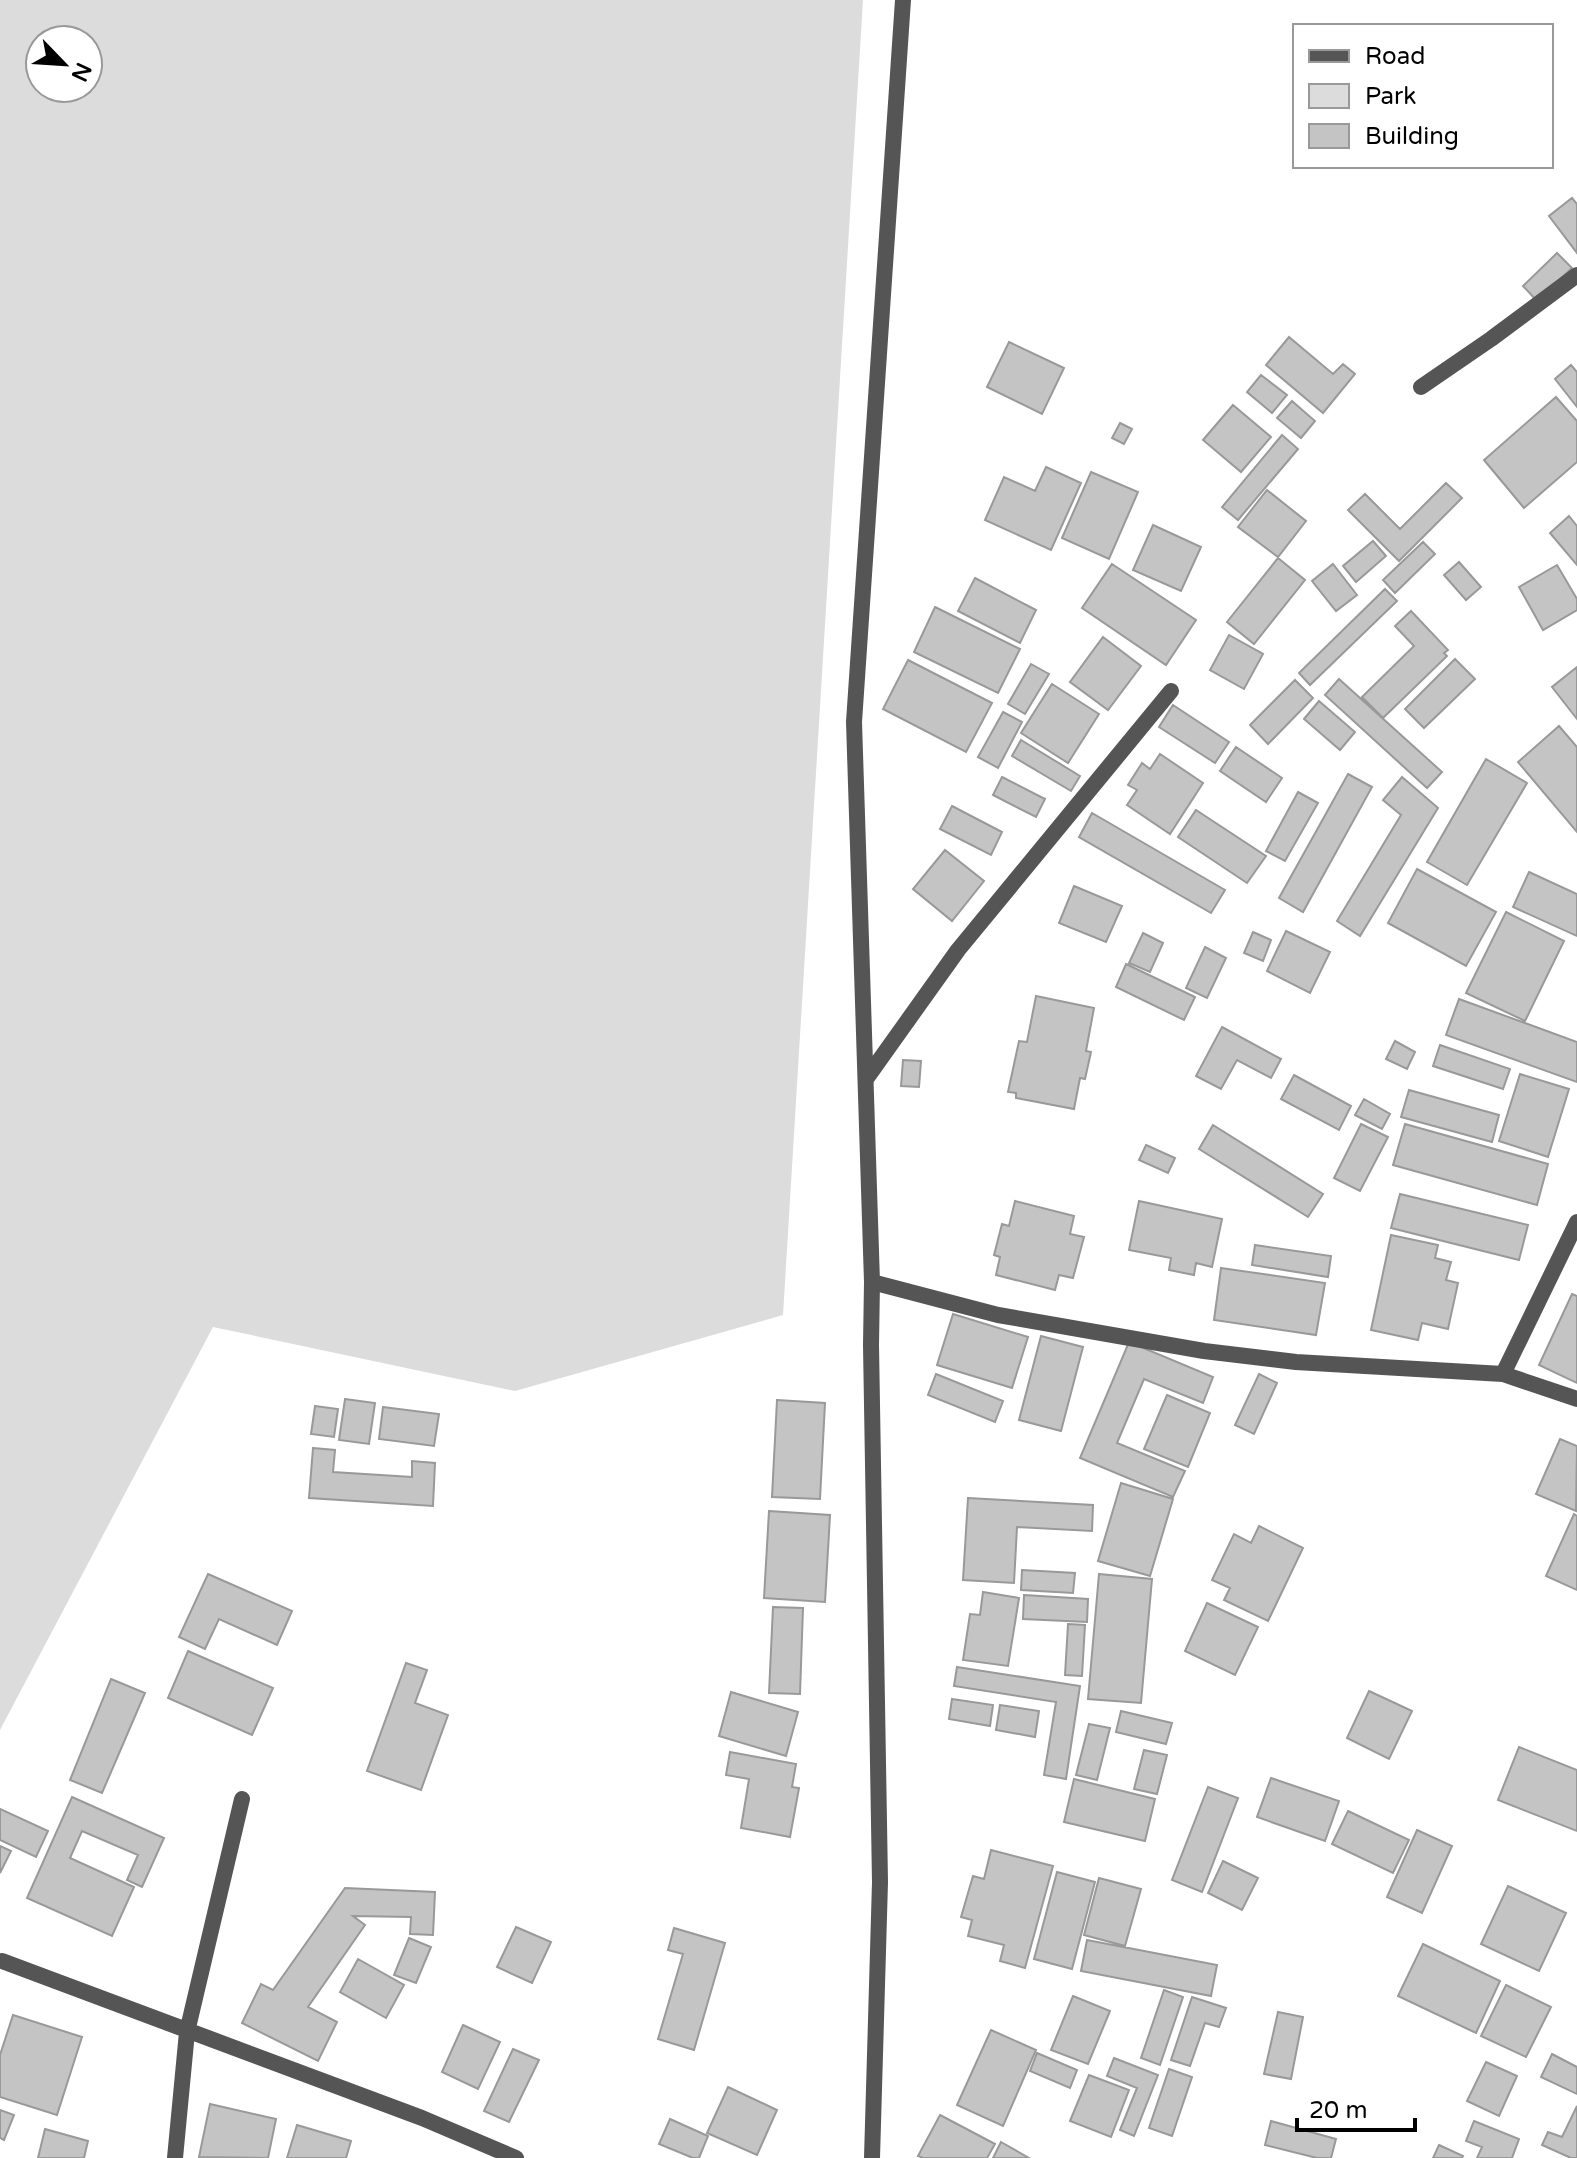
<svg xmlns="http://www.w3.org/2000/svg" width="1577" height="2158" font-family="'Varela Round',sans-serif">
<style>
.green{fill:#dcdcdc;fill-rule:evenodd}
.building{fill:#c4c4c4;stroke:#999;stroke-width:2}
.lines{fill:none;stroke-linecap:round;stroke-linejoin:round}
.minor{stroke:#555;stroke-width:16}
</style>
<rect width="100%" height="100%" fill="#fff"/>
<!-- green -->
<path class="green" d="M 0,0 L 863,0 L 783,1315 L 515,1391 L 213,1327 L 0,1730 ZM 40,40 L 88,40 L 88,88 L 40,88 Z"/>
<!-- building -->
<path class="building" d="M 1572,198 L 1577,204 L 1577,253 L 1549,216 Z
M 1557,253 L 1572,268 L 1537,301 L 1523,286 Z
M 1289,337 L 1333,374 L 1343,364 L 1355,374 L 1323,413 L 1266,365 Z
M 1009,342 L 1064,368 L 1042,414 L 987,387 Z
M 1571,365 L 1577,372 L 1577,407 L 1555,379 Z
M 1261,375 L 1287,395 L 1272,413 L 1247,392 Z
M 1556,397 L 1577,421 L 1577,462 L 1524,508 L 1484,460 Z
M 1292,401 L 1315,421 L 1301,438 L 1277,418 Z
M 1233,405 L 1271,437 L 1241,472 L 1203,440 Z
M 1120,423 L 1132,429 L 1124,444 L 1112,438 Z
M 1282,435 L 1298,449 L 1238,520 L 1222,507 Z
M 1046,467 L 1081,483 L 1051,550 L 985,520 L 1004,477 L 1035,491 Z
M 1091,472 L 1138,492 L 1109,559 L 1062,538 Z
M 1446,483 L 1462,498 L 1399,561 L 1348,510 L 1365,494 L 1400,529 Z
M 1267,490 L 1306,521 L 1278,557 L 1238,527 Z
M 1569,516 L 1577,526 L 1577,565 L 1550,533 Z
M 1153,525 L 1201,547 L 1181,591 L 1133,570 Z
M 1373,541 L 1386,556 L 1356,582 L 1343,566 Z
M 1423,542 L 1435,554 L 1395,593 L 1383,580 Z
M 1278,558 L 1305,580 L 1254,644 L 1227,622 Z
M 1459,562 L 1481,587 L 1466,600 L 1444,575 Z
M 1112,564 L 1196,620 L 1166,665 L 1082,608 Z
M 1333,564 L 1357,595 L 1336,611 L 1312,581 Z
M 1557,565 L 1577,599 L 1577,610 L 1543,630 L 1519,587 Z
M 975,578 L 1036,610 L 1020,643 L 958,611 Z
M 1385,589 L 1397,601 L 1310,685 L 1299,673 Z
M 935,607 L 1020,649 L 998,693 L 914,652 Z
M 1411,611 L 1448,650 L 1444,653 L 1447,656 L 1383,718 L 1362,697 L 1414,646 L 1395,626 Z
M 1229,635 L 1263,654 L 1244,689 L 1210,670 Z
M 1103,637 L 1141,666 L 1108,710 L 1070,682 Z
M 1455,659 L 1475,679 L 1424,728 L 1405,709 Z
M 908,660 L 992,703 L 966,752 L 883,709 Z
M 1031,664 L 1049,674 L 1025,714 L 1008,704 Z
M 1577,667 L 1577,719 L 1552,687 Z
M 1339,679 L 1442,772 L 1427,788 L 1325,695 Z
M 1295,680 L 1313,698 L 1268,744 L 1250,725 Z
M 1052,684 L 1099,714 L 1068,763 L 1021,733 Z
M 1319,701 L 1355,732 L 1340,750 L 1304,719 Z
M 1173,705 L 1229,742 L 1215,763 L 1159,727 Z
M 1003,712 L 1022,722 L 998,768 L 978,757 Z
M 1559,726 L 1577,747 L 1577,832 L 1518,762 Z
M 1021,740 L 1080,776 L 1071,791 L 1012,756 Z
M 1236,747 L 1282,778 L 1266,802 L 1220,771 Z
M 1160,754 L 1203,783 L 1170,834 L 1127,805 L 1137,790 L 1128,785 L 1142,763 L 1150,769 Z
M 1486,759 L 1527,783 L 1467,885 L 1427,862 Z
M 1348,774 L 1372,787 L 1303,912 L 1279,898 Z
M 1002,777 L 1045,799 L 1036,817 L 993,795 Z
M 1402,777 L 1438,808 L 1360,936 L 1337,921 L 1401,815 L 1383,800 Z
M 1298,792 L 1318,803 L 1285,861 L 1266,851 Z
M 952,806 L 1002,832 L 991,855 L 940,829 Z
M 1196,810 L 1266,856 L 1247,883 L 1178,837 Z
M 1092,813 L 1225,890 L 1211,913 L 1079,837 Z
M 945,850 L 984,881 L 952,921 L 913,889 Z
M 1417,869 L 1496,912 L 1466,966 L 1388,923 Z
M 1529,872 L 1577,894 L 1577,936 L 1513,907 Z
M 1074,886 L 1122,906 L 1106,942 L 1059,923 Z
M 1506,912 L 1564,941 L 1525,1021 L 1466,993 Z
M 1286,931 L 1330,952 L 1310,993 L 1267,971 Z
M 1253,932 L 1271,940 L 1263,961 L 1244,953 Z
M 1143,933 L 1163,943 L 1150,972 L 1129,963 Z
M 1205,947 L 1226,958 L 1207,998 L 1186,988 Z
M 1126,964 L 1195,997 L 1184,1020 L 1116,987 Z
M 1036,996 L 1094,1008 L 1086,1051 L 1091,1052 L 1085,1079 L 1080,1078 L 1074,1109 L 1016,1098 L 1016,1093 L 1008,1092 L 1019,1041 L 1027,1042 Z
M 1459,999 L 1577,1042 L 1577,1082 L 1446,1035 Z
M 1222,1027 L 1281,1059 L 1271,1078 L 1237,1060 L 1221,1089 L 1196,1076 Z
M 1395,1041 L 1415,1052 L 1407,1069 L 1386,1059 Z
M 1440,1045 L 1510,1069 L 1503,1089 L 1433,1066 Z
M 903,1060 L 921,1061 L 919,1087 L 901,1086 Z
M 1520,1074 L 1569,1089 L 1548,1157 L 1499,1141 Z
M 1294,1075 L 1351,1106 L 1339,1130 L 1281,1099 Z
M 1409,1090 L 1499,1115 L 1492,1142 L 1401,1117 Z
M 1364,1099 L 1390,1114 L 1382,1129 L 1355,1115 Z
M 1361,1124 L 1388,1137 L 1360,1191 L 1334,1178 Z
M 1405,1124 L 1548,1164 L 1537,1205 L 1393,1165 Z
M 1213,1125 L 1323,1194 L 1308,1217 L 1199,1149 Z
M 1146,1145 L 1175,1158 L 1168,1173 L 1139,1160 Z
M 1400,1194 L 1528,1225 L 1519,1260 L 1391,1228 Z
M 1015,1201 L 1074,1216 L 1070,1234 L 1084,1237 L 1073,1278 L 1059,1275 L 1055,1290 L 996,1275 L 1000,1257 L 994,1255 L 1002,1224 L 1009,1226 Z
M 1139,1201 L 1222,1219 L 1212,1267 L 1196,1263 L 1194,1275 L 1169,1270 L 1171,1258 L 1129,1250 Z
M 1391,1235 L 1438,1245 L 1435,1258 L 1451,1262 L 1446,1280 L 1458,1283 L 1448,1329 L 1422,1323 L 1418,1340 L 1371,1330 Z
M 1255,1245 L 1331,1256 L 1328,1277 L 1252,1265 Z
M 1221,1268 L 1325,1283 L 1316,1335 L 1214,1320 Z
M 1572,1294 L 1577,1296 L 1577,1383 L 1539,1365 Z
M 953,1314 L 1028,1337 L 1012,1388 L 937,1365 Z
M 1041,1336 L 1083,1347 L 1061,1431 L 1019,1420 Z
M 1129,1342 L 1213,1377 L 1203,1403 L 1144,1379 L 1117,1443 L 1185,1471 L 1173,1497 L 1080,1458 Z
M 936,1374 L 1003,1401 L 995,1422 L 928,1395 Z
M 1259,1374 L 1277,1383 L 1254,1434 L 1235,1425 Z
M 1167,1395 L 1210,1413 L 1188,1467 L 1144,1449 Z
M 345,1399 L 375,1403 L 369,1444 L 339,1440 Z
M 777,1400 L 825,1403 L 820,1499 L 772,1497 Z
M 315,1406 L 338,1409 L 334,1437 L 311,1434 Z
M 383,1407 L 439,1414 L 434,1446 L 379,1439 Z
M 1560,1439 L 1577,1446 L 1576,1511 L 1536,1494 Z
M 313,1448 L 335,1450 L 333,1472 L 412,1477 L 412,1461 L 435,1463 L 433,1506 L 309,1498 Z
M 1121,1483 L 1173,1499 L 1150,1576 L 1098,1561 Z
M 968,1498 L 1093,1505 L 1092,1531 L 1017,1527 L 1014,1583 L 963,1580 Z
M 769,1511 L 830,1515 L 825,1602 L 764,1598 Z
M 1574,1514 L 1577,1516 L 1577,1590 L 1546,1576 Z
M 1259,1526 L 1303,1548 L 1268,1621 L 1224,1600 L 1230,1588 L 1212,1580 L 1234,1534 L 1251,1543 Z
M 1022,1570 L 1075,1573 L 1073,1593 L 1021,1590 Z
M 208,1574 L 292,1611 L 277,1645 L 219,1619 L 205,1649 L 179,1637 Z
M 1099,1574 L 1152,1579 L 1141,1703 L 1088,1699 Z
M 983,1592 L 1019,1598 L 1008,1666 L 963,1660 L 970,1614 L 980,1615 Z
M 1024,1595 L 1088,1599 L 1087,1622 L 1023,1619 Z
M 1207,1603 L 1258,1627 L 1235,1675 L 1185,1651 Z
M 773,1607 L 803,1608 L 800,1694 L 769,1693 Z
M 1068,1624 L 1085,1625 L 1082,1676 L 1065,1675 Z
M 188,1651 L 273,1688 L 252,1735 L 168,1698 Z
M 406,1663 L 427,1670 L 415,1703 L 448,1715 L 421,1790 L 367,1771 Z
M 957,1667 L 1080,1686 L 1066,1779 L 1044,1775 L 1056,1702 L 954,1686 Z
M 111,1679 L 145,1693 L 102,1793 L 70,1780 Z
M 1369,1691 L 1412,1711 L 1389,1759 L 1347,1738 Z
M 731,1692 L 798,1712 L 786,1756 L 719,1736 Z
M 952,1699 L 993,1705 L 990,1726 L 949,1719 Z
M 1000,1705 L 1039,1711 L 1035,1737 L 996,1730 Z
M 1121,1711 L 1172,1723 L 1166,1744 L 1116,1732 Z
M 1089,1724 L 1110,1728 L 1097,1780 L 1076,1775 Z
M 1519,1747 L 1577,1770 L 1577,1831 L 1498,1800 Z
M 1144,1750 L 1167,1755 L 1157,1794 L 1134,1789 Z
M 730,1752 L 796,1764 L 792,1787 L 799,1788 L 790,1837 L 741,1828 L 749,1779 L 726,1775 Z
M 1271,1778 L 1339,1801 L 1325,1841 L 1257,1817 Z
M 1074,1779 L 1155,1799 L 1145,1841 L 1064,1822 Z
M 1208,1787 L 1238,1798 L 1202,1892 L 1172,1880 Z
M 72,1797 L 164,1838 L 142,1887 L 127,1880 L 138,1855 L 82,1831 L 70,1858 L 134,1887 L 112,1936 L 27,1898 Z
M 0,1809 L 48,1831 L 36,1857 L 0,1840 Z
M 1348,1811 L 1409,1840 L 1393,1873 L 1332,1844 Z
M 1417,1830 L 1452,1846 L 1422,1913 L 1387,1897 Z
M 0,1846 L 11,1851 L 0,1873 Z
M 991,1850 L 1053,1866 L 1025,1968 L 1000,1961 L 1004,1945 L 968,1936 L 972,1920 L 961,1917 L 973,1876 L 984,1879 Z
M 1223,1861 L 1258,1878 L 1242,1910 L 1208,1893 Z
M 1057,1872 L 1095,1882 L 1072,1969 L 1034,1959 Z
M 1099,1878 L 1141,1889 L 1125,1946 L 1084,1935 Z
M 1508,1886 L 1566,1913 L 1539,1971 L 1481,1944 Z
M 345,1888 L 435,1892 L 433,1935 L 410,1934 L 411,1917 L 353,1916 L 365,1925 L 308,2007 L 337,2022 L 318,2061 L 242,2023 L 261,1984 L 273,1990 Z
M 516,1927 L 551,1942 L 532,1983 L 497,1967 Z
M 674,1928 L 725,1943 L 694,2050 L 658,2039 L 683,1954 L 668,1950 Z
M 409,1938 L 431,1947 L 416,1983 L 394,1975 Z
M 1087,1940 L 1217,1965 L 1211,1996 L 1081,1971 Z
M 1423,1944 L 1500,1981 L 1476,2033 L 1398,1996 Z
M 358,1959 L 404,1985 L 386,2018 L 340,1992 Z
M 1506,1985 L 1551,2007 L 1526,2057 L 1481,2036 Z
M 1164,1990 L 1183,1997 L 1160,2065 L 1141,2058 Z
M 1073,1996 L 1110,2011 L 1088,2064 L 1051,2050 Z
M 1192,1997 L 1226,2008 L 1219,2027 L 1205,2023 L 1190,2066 L 1171,2060 Z
M 1278,2012 L 1303,2017 L 1291,2079 L 1264,2074 Z
M 13,2015 L 82,2037 L 57,2115 L 0,2097 L 0,2055 Z
M 463,2025 L 500,2042 L 478,2089 L 442,2072 Z
M 991,2030 L 1036,2050 L 1003,2126 L 957,2105 Z
M 513,2049 L 539,2060 L 509,2122 L 484,2111 Z
M 1037,2053 L 1077,2070 L 1070,2088 L 1030,2071 Z
M 1552,2054 L 1577,2067 L 1577,2094 L 1541,2077 Z
M 1114,2058 L 1158,2075 L 1134,2136 L 1120,2130 L 1137,2088 L 1107,2076 Z
M 1486,2062 L 1517,2076 L 1499,2116 L 1467,2101 Z
M 1169,2069 L 1192,2077 L 1172,2136 L 1149,2128 Z
M 1089,2075 L 1129,2090 L 1111,2137 L 1070,2121 Z
M 728,2087 L 777,2110 L 757,2155 L 707,2133 Z
M 210,2104 L 276,2119 L 268,2158 L 199,2157 Z
M 1577,2106 L 1577,2158 L 1571,2158 L 1542,2145 L 1548,2132 L 1562,2137 Z
M 0,2110 L 14,2115 L 4,2140 L 0,2138 Z
M 940,2115 L 995,2144 L 987,2158 L 923,2158 L 918,2156 Z
M 670,2119 L 708,2136 L 699,2158 L 693,2158 L 659,2144 Z
M 1271,2121 L 1336,2139 L 1331,2158 L 1317,2158 L 1265,2145 Z
M 1474,2121 L 1519,2139 L 1512,2158 L 1477,2158 L 1482,2147 L 1466,2141 Z
M 297,2125 L 351,2141 L 346,2158 L 287,2158 Z
M 45,2129 L 88,2141 L 84,2158 L 38,2158 Z
M 1001,2142 L 1029,2158 L 993,2158 Z
M 1439,2145 L 1463,2156 L 1462,2158 L 1433,2158 Z"/>
<g class="lines">
<!-- minor -->
<path class="minor" d="M 1421,387 L 1491,339 L 1577,275
M 866,1079 L 958,950 L 1171,691
M 872,1282 L 998,1315 L 1204,1351 L 1296,1362 L 1503,1374 L 1577,1399
M 1503,1374 L 1577,1222
M 2,1961 L 422,2118 L 516,2158
M 175,2158 L 187,2032 L 242,1799
M 872,2158 L 880,1882 L 871,1345 L 872,1282 L 854,722 L 903,0"/>
</g>
<!-- legend -->
<rect x="1293" y="24" width="260" height="144" fill="#ffffff" stroke="#999999" stroke-width="2"/>
<rect x="1309" y="50" width="40" height="12" fill="#555555" stroke="#999999" stroke-width="2"/>
<text x="1365" y="64" font-size="24" fill="#000000">Road</text>
<rect x="1309" y="84" width="40" height="24" fill="#dcdcdc" stroke="#999999" stroke-width="2"/>
<text x="1365" y="104" font-size="24" fill="#000000">Park</text>
<rect x="1309" y="124" width="40" height="24" fill="#c4c4c4" stroke="#999999" stroke-width="2"/>
<text x="1365" y="144" font-size="24" fill="#000000">Building</text>
<!-- north arrow -->
<g transform="translate(64 64) rotate(115)"><circle r="38" fill="#ffffff" stroke="#999999" stroke-width="2"/>
<path d="M0-6L14 30L0 20L-14 30Z" fill="#000000"/>
<text y="-12" font-size="22" font-weight="bold" text-anchor="middle" fill="#000000">N</text>
</g>
<!-- scale -->
<path d="M1297 2118v12h118v-12" fill="none" stroke="#000000" stroke-width="4"/>
<text x="1309" y="2118" font-size="24" fill="#000000" stroke="#ffffff" stroke-width="6" paint-order="stroke">20 m</text>
</svg>
